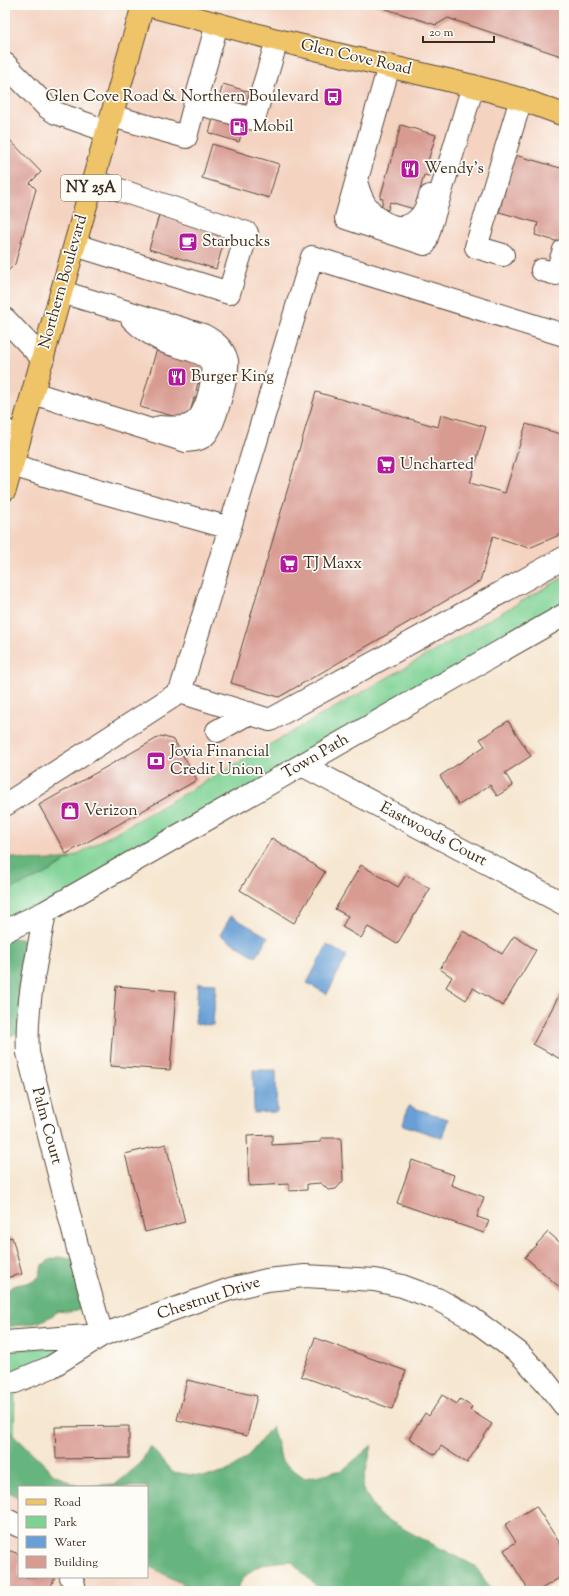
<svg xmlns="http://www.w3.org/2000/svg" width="569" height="1596" font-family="'Sorts Mill Goudy',serif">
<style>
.built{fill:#f4d3c1}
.green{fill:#7ed294;stroke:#5c7e59}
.forest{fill:#66b47e;stroke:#506f4e}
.water{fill:#689fd6;stroke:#52647a}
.building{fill:#d89b92}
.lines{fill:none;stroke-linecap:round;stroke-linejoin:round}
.minor-casing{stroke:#574639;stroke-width:24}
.major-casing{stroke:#574639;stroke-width:24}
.minor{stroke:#fff;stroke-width:22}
.major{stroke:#efc469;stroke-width:22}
.labels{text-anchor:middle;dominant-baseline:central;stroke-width:3.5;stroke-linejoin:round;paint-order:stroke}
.shield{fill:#fdfcf7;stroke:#75695f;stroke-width:1}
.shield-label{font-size:15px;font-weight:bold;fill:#3b2a1e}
.street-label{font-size:16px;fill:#3b2a1e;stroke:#fdfcf7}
.poi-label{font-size:16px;fill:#3b2a1e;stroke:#fdfcf7;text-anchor:start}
</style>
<rect width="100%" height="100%" fill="#fdfcf7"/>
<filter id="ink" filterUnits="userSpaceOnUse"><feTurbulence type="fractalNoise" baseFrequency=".025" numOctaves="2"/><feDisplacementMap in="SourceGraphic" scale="8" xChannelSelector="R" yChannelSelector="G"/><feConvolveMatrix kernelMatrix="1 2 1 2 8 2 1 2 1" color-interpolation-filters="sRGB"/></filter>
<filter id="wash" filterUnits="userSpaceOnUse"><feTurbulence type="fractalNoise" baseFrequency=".012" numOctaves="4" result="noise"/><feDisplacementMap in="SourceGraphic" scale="16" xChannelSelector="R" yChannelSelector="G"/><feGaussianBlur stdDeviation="0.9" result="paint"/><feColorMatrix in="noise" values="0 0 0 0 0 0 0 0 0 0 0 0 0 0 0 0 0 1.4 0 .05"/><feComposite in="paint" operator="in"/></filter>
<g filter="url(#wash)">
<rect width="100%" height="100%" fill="#f6e7d1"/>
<!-- built -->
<path class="built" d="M 5,5 L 564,5 L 564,616 L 5,931 Z
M 5,1474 L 19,1487 L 19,1577 L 147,1577 L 147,1541 L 236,1591 L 5,1591 Z"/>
<!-- green -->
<path class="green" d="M 564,577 L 564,616 L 5,931 L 5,892 L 19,885 L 44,875 L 71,858 Z
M 102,1335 L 15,1382 L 14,1435 L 5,1429 L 5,1342 Z"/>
<!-- forest -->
<path class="forest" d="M 5,854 C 25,864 49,860 71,858 L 44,875 L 19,885 L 5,892 Z
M 13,938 L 26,940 L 37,948 L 24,1030 L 10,1036 L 5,1035 L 5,940 Z
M 59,1257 L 76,1260 L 94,1299 C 81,1310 76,1314 58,1311 C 40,1326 27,1324 5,1327 L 5,1291 L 16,1285 L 32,1282 L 39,1277 L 42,1266 L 49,1260 Z
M 272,1426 L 282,1462 L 305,1478 L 343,1470 L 372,1445 L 362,1488 L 379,1515 L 413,1534 L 475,1566 L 492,1591 L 321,1591 L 291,1561 C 265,1562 248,1565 236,1591 L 192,1591 L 188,1587 L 147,1565 L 147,1487 L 19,1487 L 19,1498 L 5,1489 L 5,1429 L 14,1435 L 54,1474 L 78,1486 L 116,1484 L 141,1463 L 150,1446 L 172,1472 C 184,1473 198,1477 209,1476 C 239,1473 256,1447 272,1426 Z"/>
<!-- water -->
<path class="water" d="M 231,916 L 268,937 L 256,957 L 220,935 Z
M 327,945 L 347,956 L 327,994 L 307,983 Z
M 198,983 L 216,984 L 213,1025 L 195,1024 Z
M 253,1070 L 276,1070 L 277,1112 L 254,1113 Z
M 408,1106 L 448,1119 L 442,1138 L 403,1125 Z"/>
<g id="blocks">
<!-- building -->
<path class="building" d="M 374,5 L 564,5 L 564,57 L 448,18 L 436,25 Z
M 223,84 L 253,93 L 239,142 L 209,133 Z
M 401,125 L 436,135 L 428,161 L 433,163 L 429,176 L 424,175 L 420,190 L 424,191 L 422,197 L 418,196 L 414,209 L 390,202 L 388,210 L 381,208 L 383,199 L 380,198 Z
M 5,135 L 41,172 L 30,183 L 36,189 L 15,264 L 5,274 Z
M 212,144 L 279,164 L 269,198 L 202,178 Z
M 515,155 L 564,169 L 564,222 L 559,242 L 535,235 L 538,223 L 499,212 Z
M 159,215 L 226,235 L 216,269 L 149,249 Z
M 163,348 L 180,353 L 178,358 L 201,365 L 203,385 L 198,383 L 196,390 L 201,391 L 198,399 L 194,398 L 188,420 L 140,407 L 156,352 Z
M 316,392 L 438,427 L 441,414 L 486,427 L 470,483 L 505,493 L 526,424 L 564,435 L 564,533 L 529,548 L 493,536 L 480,581 L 279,697 L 231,683 Z
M 508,721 L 531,756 L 505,773 L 513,786 L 497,796 L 490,785 L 459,805 L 440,776 L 485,746 L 480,739 Z
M 161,736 L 174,740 L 197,780 L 66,854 L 39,805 Z
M 272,838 L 325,872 L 294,923 L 240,890 Z
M 361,865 L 398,887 L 406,875 L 430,889 L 397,944 L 368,927 L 361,938 L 342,927 L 348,916 L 335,909 Z
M 463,931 L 502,954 L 514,936 L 536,950 L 503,1006 L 473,988 L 466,1000 L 446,987 L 452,977 L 440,969 Z
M 116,986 L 176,991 L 170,1070 L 110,1066 Z
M 562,990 L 564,992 L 564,1061 L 533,1044 Z
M 272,1135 L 272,1145 L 321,1142 L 321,1138 L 341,1138 L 343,1181 L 336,1189 L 328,1190 L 321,1183 L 307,1184 L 307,1190 L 289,1191 L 289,1184 L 249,1186 L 247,1136 Z
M 166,1144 L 185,1222 L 145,1232 L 125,1154 Z
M 412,1160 L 454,1175 L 451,1185 L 484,1197 L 477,1217 L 489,1221 L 484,1233 L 397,1203 Z
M 548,1232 L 564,1246 L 564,1291 L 525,1257 Z
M 12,1237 L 22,1274 L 5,1278 L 5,1239 Z
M 315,1338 L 406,1371 L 392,1409 L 301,1376 Z
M 187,1380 L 257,1396 L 247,1436 L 177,1420 Z
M 442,1395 L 457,1404 L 460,1399 L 472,1407 L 470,1410 L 492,1424 L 467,1463 L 441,1446 L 435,1455 L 409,1438 L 425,1413 L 429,1416 Z
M 129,1426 L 129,1458 L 56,1459 L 55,1427 Z
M 536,1506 L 564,1550 L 564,1575 L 538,1591 L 529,1591 L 504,1550 L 516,1542 L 505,1525 Z
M 5,1549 L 19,1554 L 19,1577 L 55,1577 L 49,1591 L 5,1591 Z"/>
</g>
</g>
<g filter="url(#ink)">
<use href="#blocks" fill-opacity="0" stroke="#574639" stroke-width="1"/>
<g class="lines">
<!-- minor casing -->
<g class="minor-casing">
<path id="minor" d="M 217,24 L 195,103 L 254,119 L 277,40
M 5,64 L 47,107 L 56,113 L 107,131
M 389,66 L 346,218 L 425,244 L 473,86
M 112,116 L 186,137 L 195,103
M 356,182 C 359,191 361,200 367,207 C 380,225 405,237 421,216 C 426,210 428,203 430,196
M 75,245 L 229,293 L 247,233 L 93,181
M 503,255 L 476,247 L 521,99
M 542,270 L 556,274 L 564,250
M 5,319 L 43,359
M 132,319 C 141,328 153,336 165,342 C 176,347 203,350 210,361 C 216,371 209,398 204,409 C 196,430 180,428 160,427
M 33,393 L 186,441 C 193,440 201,440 206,434 C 214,427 229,372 227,361 C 224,348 214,341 203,335 L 62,292
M 5,430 L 18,444
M 12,465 L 94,490 L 230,528
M 180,692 L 270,720 L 564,558
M 217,731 L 249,713
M 302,765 L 564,904
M 5,805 L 180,692 L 312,257 L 564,335
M 45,912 C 37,959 25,1006 28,1053 L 79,1253 L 102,1335
M 5,931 L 45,912 L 564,615
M 5,1342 L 101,1335
M 5,1383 L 15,1382 L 51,1367 L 102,1335 L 230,1289 L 267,1280 L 305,1276 L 375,1280 L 402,1286 L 437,1299 L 470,1317 L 519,1353 L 545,1381 L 564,1405
M 5,1519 L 19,1526
M 71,1577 L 74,1585 L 72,1591"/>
</g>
<!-- major casing -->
<g class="major-casing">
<path id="major" d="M 147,5 L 277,40 L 473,86 L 521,99 L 564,115
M 5,490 L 143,5"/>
</g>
<!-- minor -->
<use href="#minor" class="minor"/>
<!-- major -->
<use href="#major" class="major"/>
</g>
</g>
<!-- icons -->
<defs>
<g id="bus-square" transform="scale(1)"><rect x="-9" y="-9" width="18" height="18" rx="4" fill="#b5179e" stroke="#fdfcf7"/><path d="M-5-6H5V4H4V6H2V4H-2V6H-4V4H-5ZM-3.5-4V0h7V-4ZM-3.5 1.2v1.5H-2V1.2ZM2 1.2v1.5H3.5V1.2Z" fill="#fff"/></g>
<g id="fuel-square" transform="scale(1)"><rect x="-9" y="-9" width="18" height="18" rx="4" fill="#b5179e" stroke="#fdfcf7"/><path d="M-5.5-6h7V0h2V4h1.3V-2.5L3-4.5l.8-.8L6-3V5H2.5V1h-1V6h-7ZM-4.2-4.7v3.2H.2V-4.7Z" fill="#fff"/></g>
<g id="restaurant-square" transform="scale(1)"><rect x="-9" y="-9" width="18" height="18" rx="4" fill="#b5179e" stroke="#fdfcf7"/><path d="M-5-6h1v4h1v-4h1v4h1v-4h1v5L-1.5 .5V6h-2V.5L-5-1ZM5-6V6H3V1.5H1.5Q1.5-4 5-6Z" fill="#fff"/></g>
<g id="cafe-square" transform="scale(1)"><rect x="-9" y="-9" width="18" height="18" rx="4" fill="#b5179e" stroke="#fdfcf7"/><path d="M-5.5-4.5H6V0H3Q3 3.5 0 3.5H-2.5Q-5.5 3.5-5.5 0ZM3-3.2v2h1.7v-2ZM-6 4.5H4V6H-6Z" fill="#fff"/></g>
<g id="supermarket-square" transform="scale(1)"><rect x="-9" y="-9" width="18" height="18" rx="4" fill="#b5179e" stroke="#fdfcf7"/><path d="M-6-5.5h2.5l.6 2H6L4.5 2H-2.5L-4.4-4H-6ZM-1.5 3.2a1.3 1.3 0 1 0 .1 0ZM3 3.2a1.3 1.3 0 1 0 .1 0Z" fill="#fff"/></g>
<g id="bank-square" transform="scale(1)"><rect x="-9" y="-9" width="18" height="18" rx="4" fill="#b5179e" stroke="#fdfcf7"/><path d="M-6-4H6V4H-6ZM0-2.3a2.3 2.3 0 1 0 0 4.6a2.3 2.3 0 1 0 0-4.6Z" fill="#fff"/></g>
<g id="shop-square" transform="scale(1)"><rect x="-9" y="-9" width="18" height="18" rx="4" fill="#b5179e" stroke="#fdfcf7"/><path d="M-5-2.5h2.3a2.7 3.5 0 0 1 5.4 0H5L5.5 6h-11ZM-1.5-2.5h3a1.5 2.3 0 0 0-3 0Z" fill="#fff"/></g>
</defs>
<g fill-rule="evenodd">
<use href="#bus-square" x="333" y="97"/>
<use href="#fuel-square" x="239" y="127"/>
<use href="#restaurant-square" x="410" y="169"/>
<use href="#cafe-square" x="188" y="242"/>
<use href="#restaurant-square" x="177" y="377"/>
<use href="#supermarket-square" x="386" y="465"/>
<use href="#supermarket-square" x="289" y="564"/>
<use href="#bank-square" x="156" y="761"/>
<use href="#shop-square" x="70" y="811"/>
</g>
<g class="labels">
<!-- shield labels -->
<rect class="shield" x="61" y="175" width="60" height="26" rx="3"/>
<g class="shield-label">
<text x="91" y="188">NY 25A</text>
</g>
<!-- street labels -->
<g class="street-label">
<text transform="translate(356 58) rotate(13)">Glen Cove Road</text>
<text transform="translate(64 282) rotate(-74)">Northern Boulevard</text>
<text transform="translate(316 757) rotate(-30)">Town Path</text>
<text transform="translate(433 835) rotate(28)">Eastwoods Court</text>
<text transform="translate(46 1126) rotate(75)">Palm Court</text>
<text transform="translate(209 1299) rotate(-18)">Chestnut Drive</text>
</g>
<!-- poi labels -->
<g class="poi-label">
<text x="319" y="97" text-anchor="end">Glen Cove Road &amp; Northern Boulevard</text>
<text x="253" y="127">Mobil</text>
<text x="424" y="169">Wendy's</text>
<text x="202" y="242">Starbucks</text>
<text x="191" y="377">Burger King</text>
<text x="400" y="465">Uncharted</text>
<text x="303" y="564">TJ Maxx</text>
<text x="170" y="752">Jovia Financial<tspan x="170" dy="18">Credit Union</tspan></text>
<text x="84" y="811">Verizon</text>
</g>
</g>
<!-- margin -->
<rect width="569" height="1596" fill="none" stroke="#fdfcf7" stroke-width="20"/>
<!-- legend -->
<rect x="18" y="1486" width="130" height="92" fill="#fdfcf7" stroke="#afa8a0"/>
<rect x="26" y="1499" width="20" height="6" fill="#efc469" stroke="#afa8a0"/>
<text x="54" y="1506" font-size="12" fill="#3b2a1e">Road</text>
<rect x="26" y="1516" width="20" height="12" fill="#7ed294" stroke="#afa8a0"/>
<text x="54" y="1526" font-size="12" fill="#3b2a1e">Park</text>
<rect x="26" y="1536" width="20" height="12" fill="#689fd6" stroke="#afa8a0"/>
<text x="54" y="1546" font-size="12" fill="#3b2a1e">Water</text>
<rect x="26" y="1556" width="20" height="12" fill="#d89b92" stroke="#afa8a0"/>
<text x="54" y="1566" font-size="12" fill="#3b2a1e">Building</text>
<!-- scale -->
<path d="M423 36v6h71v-6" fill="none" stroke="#3b2a1e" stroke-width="2"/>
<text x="429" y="36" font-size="12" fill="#3b2a1e" stroke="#fdfcf7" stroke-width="3" paint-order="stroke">20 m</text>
</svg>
